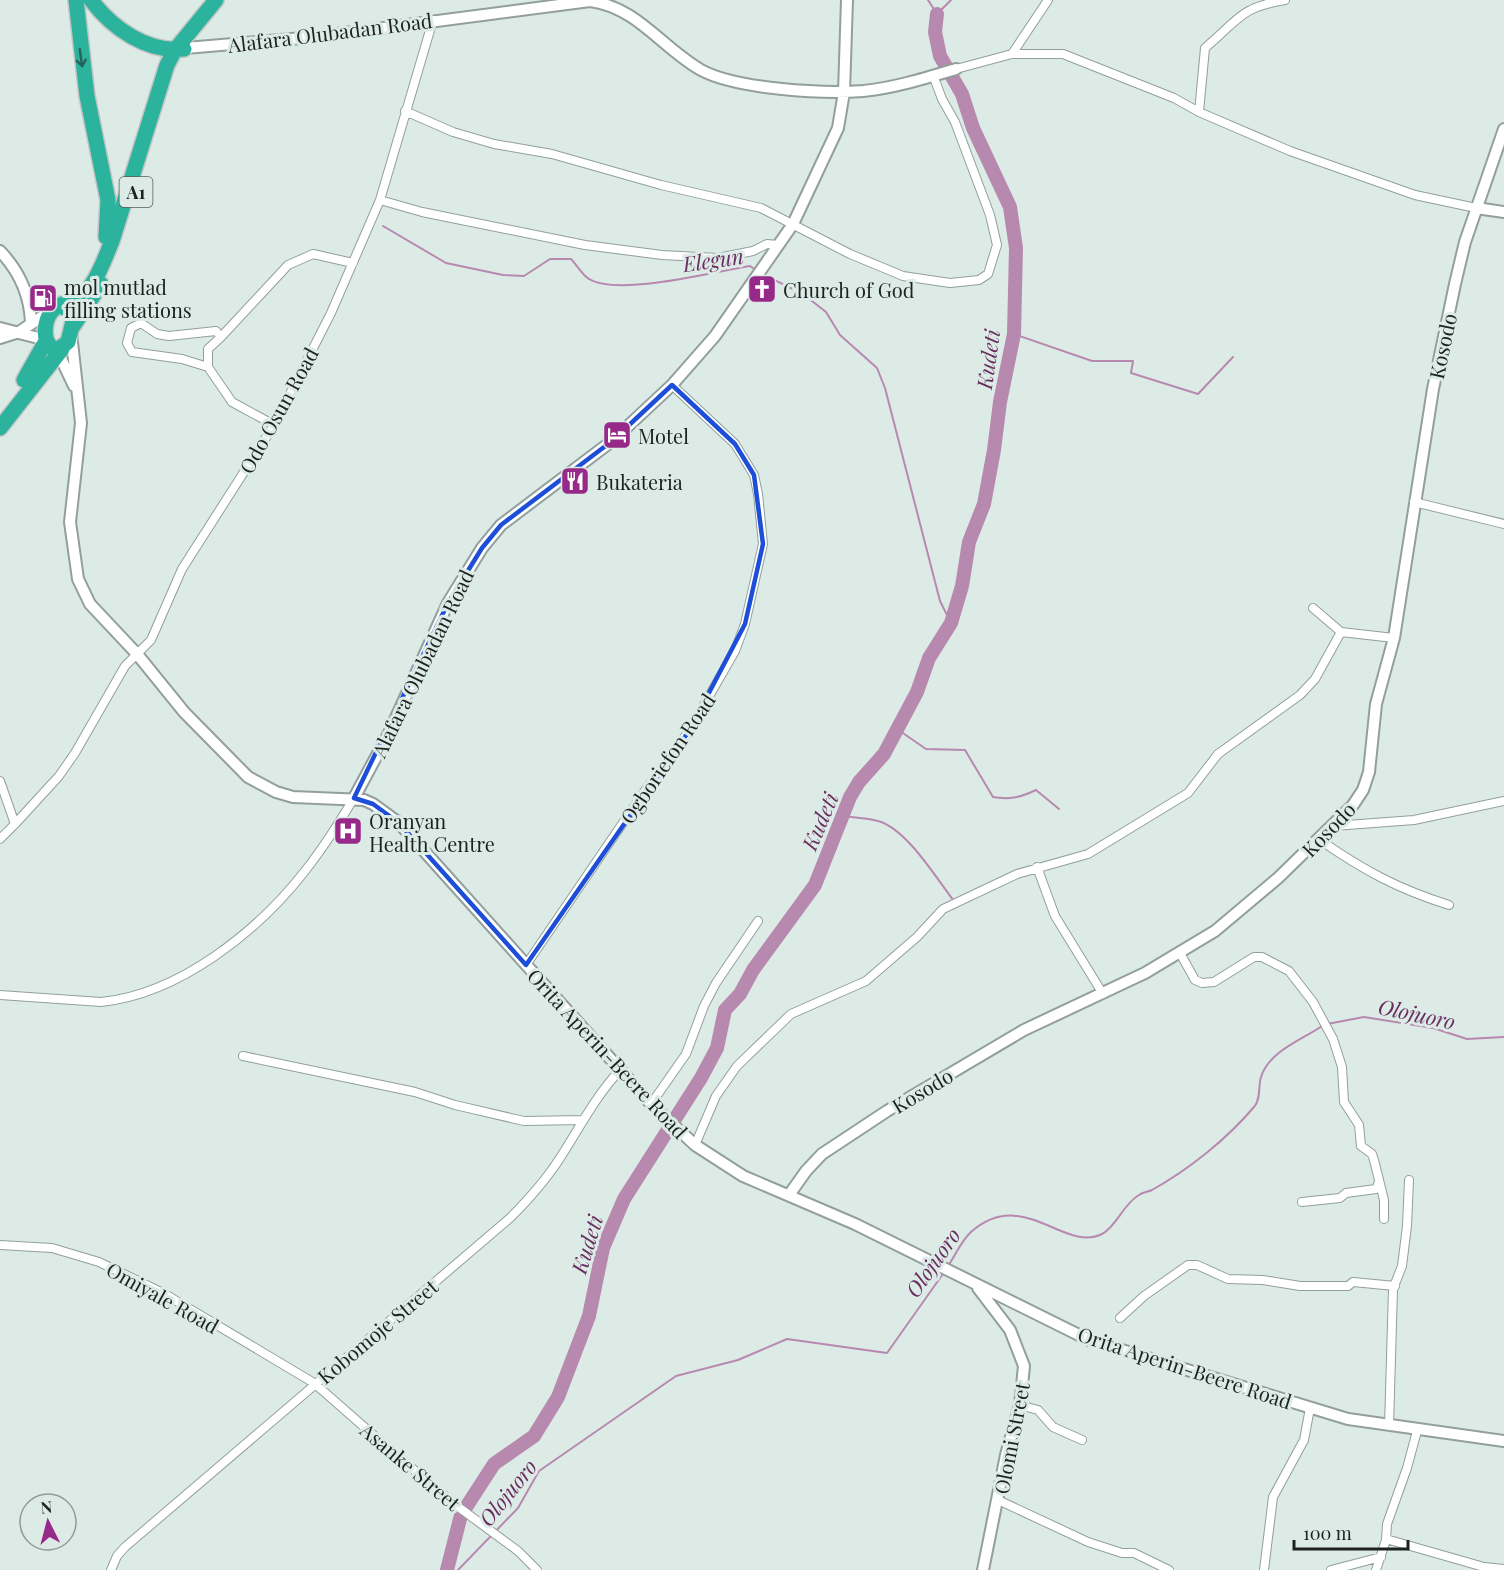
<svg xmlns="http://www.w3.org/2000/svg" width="1504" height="1570" font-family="'Playfair Display',serif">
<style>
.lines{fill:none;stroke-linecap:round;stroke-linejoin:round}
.stream{stroke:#b889af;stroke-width:2}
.river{stroke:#b889af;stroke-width:14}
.street-casing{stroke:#929f9c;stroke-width:10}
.secondary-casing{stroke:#929f9c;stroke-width:14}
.highway-casing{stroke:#c4c6c5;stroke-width:18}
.street{stroke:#fff;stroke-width:8}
.secondary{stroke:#fff;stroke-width:10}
.highway{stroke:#2cb39d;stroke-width:15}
.oneway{stroke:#246358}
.marked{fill:none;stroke:#1d4ed8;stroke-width:4.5;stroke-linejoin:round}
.labels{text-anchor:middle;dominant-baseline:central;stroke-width:6;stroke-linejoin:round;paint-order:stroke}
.shield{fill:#ddebe7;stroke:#575e5c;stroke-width:1.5}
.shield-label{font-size:18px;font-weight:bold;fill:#1d2220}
.street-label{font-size:20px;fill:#1d2220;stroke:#ddebe7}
.poi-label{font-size:20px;fill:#1d2220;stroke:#ddebe7;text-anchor:start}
.water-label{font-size:21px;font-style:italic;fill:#692e60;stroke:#ddebe7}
</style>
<rect width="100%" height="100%" fill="#ddebe7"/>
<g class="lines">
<!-- stream -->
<path class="stream" d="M 928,0 L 937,14 L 951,0
M 383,226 L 446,263 L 503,275 L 524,276 L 550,259 L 571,259 C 576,264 583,276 589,279 C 619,297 716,271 750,266 L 757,271
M 762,274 L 803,294 L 826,312 L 840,335 L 877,368 L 885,388 L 940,601 L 951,623
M 1014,334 L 1092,361 L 1133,361 L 1131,373 L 1198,394 L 1233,357
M 897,729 L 926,749 L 965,750 L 993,797 C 1010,800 1021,797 1036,790 L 1059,809
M 842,816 C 855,818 866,817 878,821 C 907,829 936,878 954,901
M 1327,1024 L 1364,1017 L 1433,1028 L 1467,1039 L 1504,1037
M 948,1266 C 955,1256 961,1241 971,1232 C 1023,1186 1064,1253 1102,1234 C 1117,1226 1123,1204 1139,1195 C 1143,1192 1148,1192 1152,1190 C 1188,1170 1227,1139 1254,1107 C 1261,1100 1258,1086 1261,1077 C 1269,1051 1302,1040 1322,1026
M 458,1570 L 518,1508 L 539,1471 L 676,1376 L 738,1360 L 787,1339 L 887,1353 L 945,1271"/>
<!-- river -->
<path class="river" d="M 447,1570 L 461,1515 L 494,1464 L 534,1436 L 558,1397 L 589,1316 L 603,1248 L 624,1199 L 701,1078 L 717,1048 L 725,1010 L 740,994 L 753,970 L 815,885 L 850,797 L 859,782 L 884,754 L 917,692 L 929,658 L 951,623 L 962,586 L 969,542 L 984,504 L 994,450 L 1000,402 L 1014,334 L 1016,248 L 1010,207 L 973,128 L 962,94 L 940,56 L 935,32 L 937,14"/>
<!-- street casing -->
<g class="street-casing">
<path id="street" d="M 1012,54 L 1048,0
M 956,69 L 1012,54 L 1063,54 L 1174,98 L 1199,112 L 1290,151 L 1415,195 L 1476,208
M 405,111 L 453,132 L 494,144 L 552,154 L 661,185 L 761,208 L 850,254 L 903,276 L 950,283 L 979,280 L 988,274 L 997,245 L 990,215 L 955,122 L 942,99 L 933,75
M 1199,112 L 1205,48 C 1239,20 1238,8 1285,0
M 380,200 L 422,212 L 585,245 L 662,255 L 718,258 L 753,251 L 767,244 L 778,245
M 208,367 L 208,349 L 221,337
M 274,425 L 232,402 L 208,367 L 182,359 L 132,352 L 127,343 L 131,328 L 141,323 L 157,334 L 169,336 L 216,331 L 221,337 L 288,265 L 313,254 L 353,263
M 1414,502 L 1504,524
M 1313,608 L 1341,632
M 0,781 L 15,824 L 0,839
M 15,824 L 59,776 L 75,753 L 125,666 L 151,640 L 182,569 L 274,425 L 331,313 L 380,200 L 433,20
M 1334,826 L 1414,820 L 1504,801
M 1320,840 C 1363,870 1398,889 1449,905
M 1037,867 L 1055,916 L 1103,994
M 1180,953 L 1195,980 L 1202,983 L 1214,982 L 1254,957 L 1262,957 L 1289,971 L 1313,1002 L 1333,1039 L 1342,1067 L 1344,1102 L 1359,1125 L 1361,1146 L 1372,1154 L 1374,1160 L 1384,1200 L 1384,1219
M 526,965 L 646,789 L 689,731 L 735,651 L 745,624 L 763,544 L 758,494 L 754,475 L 735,444 L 672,385
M 0,995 L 101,1002 C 180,994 258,931 305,871 C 323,848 339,823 354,798
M 243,1056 L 415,1092 L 455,1105 L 524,1121 L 582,1120
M 651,1104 L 686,1054 L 704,1006 L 716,983 L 758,921
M 695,1145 L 716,1096 L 737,1066 L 791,1014 L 866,981 L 917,937 L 943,909 L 1017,874 L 1088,854 L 1188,793 L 1218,754 L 1300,695 L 1315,679 L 1341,632 L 1394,638
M 1302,1202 L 1340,1198 L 1346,1193 L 1376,1189 L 1379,1182
M 0,1245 L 52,1248 L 99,1262 L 163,1293 L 314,1383 L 387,1447 L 457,1506 L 518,1551 L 537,1570
M 1120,1318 L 1144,1296 L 1188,1265 L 1197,1265 L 1228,1279 L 1263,1280 L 1300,1286 L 1348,1286 L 1353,1282 L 1395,1286
M 1020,1405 L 1038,1410 L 1053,1427 L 1082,1440
M 1389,1426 L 1393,1289 L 1402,1266 L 1407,1226 L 1409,1180
M 998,1500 L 1088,1542 L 1122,1553 L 1134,1553 L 1169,1570
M 1386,1539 L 1484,1567 L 1504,1569
M 111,1570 L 117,1556 L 125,1547 L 510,1218 C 529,1199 546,1180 560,1158 C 580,1127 595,1097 620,1070
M 1264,1570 L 1273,1497 L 1304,1440 L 1310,1408
M 1331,1570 L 1381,1557
M 1376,1570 L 1386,1540 L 1387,1524 L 1407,1468 L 1417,1431"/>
</g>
<!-- secondary casing -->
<g class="secondary-casing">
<path id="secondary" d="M 186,48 L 314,37 L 590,1 C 637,7 662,48 701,70 C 736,89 822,94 863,91 C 894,88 926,78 956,69
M 1476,208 L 1504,212
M 0,251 C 19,271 30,295 31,323
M 26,291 L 40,303 L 54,308
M 0,328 L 46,340
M 71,333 L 81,423 L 70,522 L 78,579 L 90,604 L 137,654 L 184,712 L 248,777 L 276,792 L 293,797 L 364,800 L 373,804 L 399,823 L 651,1104 L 695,1145 L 743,1176 L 855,1224 L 1089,1340 L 1348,1419 L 1504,1441
M 0,338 L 19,332 L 52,310
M 57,350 L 74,386
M 354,798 L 389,733 L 448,603 L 482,548 L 501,525 L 612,441 L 672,385 L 715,336 L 793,224 L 838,128 L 844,92 L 847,0
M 789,1195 L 806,1171 L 822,1154 L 887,1111 L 1024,1030 L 1145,973 L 1215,931 L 1278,878 L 1353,805 L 1363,790 L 1369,772 L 1376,704 L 1394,638 L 1433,389 L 1455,284 L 1465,242 L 1504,129
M 978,1288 L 1010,1330 L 1024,1366 L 1020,1405 L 1006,1455 L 983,1570"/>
</g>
<!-- highway casing -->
<g class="highway-casing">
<path id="highway" d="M 76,0 L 87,96 L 108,200 L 106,237
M 91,0 C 112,28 147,53 184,49
M 60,306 L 69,310 L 73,321 L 68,342 L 57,350 C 41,346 43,320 53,310 C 61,301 77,302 86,292 C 98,278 105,258 112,241 L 167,65 L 175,50 L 216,0
M 71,329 L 101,284
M 24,380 L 46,341
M 0,428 L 62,349"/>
</g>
<!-- street -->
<use href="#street" class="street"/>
<!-- secondary -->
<use href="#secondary" class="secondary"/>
<!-- highway -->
<use href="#highway" class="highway"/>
</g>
<!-- one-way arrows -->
<defs><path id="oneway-shaft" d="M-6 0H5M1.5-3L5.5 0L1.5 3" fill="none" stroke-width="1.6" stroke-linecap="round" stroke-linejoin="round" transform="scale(1.5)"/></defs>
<use class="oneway" href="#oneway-shaft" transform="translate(81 58) rotate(82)"/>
<!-- marked area -->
<path class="marked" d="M 672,385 L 735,444 L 754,475 L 763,544 L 745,624 L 689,731 L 526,965 L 399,823 L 373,804 L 354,798 L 448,603 L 482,548 L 501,525 L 612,441 Z"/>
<!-- icons -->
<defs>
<g id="church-square" transform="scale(1.5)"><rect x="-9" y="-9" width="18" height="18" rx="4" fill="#972989" stroke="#ddebe7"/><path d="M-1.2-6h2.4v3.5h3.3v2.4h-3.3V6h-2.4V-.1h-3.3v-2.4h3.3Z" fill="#fff"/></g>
<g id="fuel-square" transform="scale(1.5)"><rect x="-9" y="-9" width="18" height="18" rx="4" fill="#972989" stroke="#ddebe7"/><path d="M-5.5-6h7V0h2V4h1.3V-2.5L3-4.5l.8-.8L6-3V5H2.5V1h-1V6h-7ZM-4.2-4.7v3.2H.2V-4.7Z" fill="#fff"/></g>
<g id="hotel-square" transform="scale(1.5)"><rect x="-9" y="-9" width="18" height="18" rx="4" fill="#972989" stroke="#ddebe7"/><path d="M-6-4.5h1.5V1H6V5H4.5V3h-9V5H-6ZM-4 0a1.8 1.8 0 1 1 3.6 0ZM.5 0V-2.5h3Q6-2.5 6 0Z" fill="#fff"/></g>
<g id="restaurant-square" transform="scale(1.5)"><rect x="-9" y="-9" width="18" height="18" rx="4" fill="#972989" stroke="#ddebe7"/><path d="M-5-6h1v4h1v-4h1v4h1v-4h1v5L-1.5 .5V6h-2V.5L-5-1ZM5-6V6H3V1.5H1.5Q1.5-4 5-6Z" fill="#fff"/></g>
<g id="hospital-square" transform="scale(1.5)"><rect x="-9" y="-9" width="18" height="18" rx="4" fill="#972989" stroke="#ddebe7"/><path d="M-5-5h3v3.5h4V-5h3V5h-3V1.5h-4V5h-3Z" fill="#fff"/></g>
</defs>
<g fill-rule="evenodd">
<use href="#church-square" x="762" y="289"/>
<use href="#fuel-square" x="43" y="298"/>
<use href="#hotel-square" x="617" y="435"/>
<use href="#restaurant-square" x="575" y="481"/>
<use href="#hospital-square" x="348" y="831"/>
</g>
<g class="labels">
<!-- shield labels -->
<rect class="shield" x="119.5" y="177" width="33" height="30" rx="4.5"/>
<g class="shield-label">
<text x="136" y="192">A1</text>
</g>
<!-- street labels -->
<g class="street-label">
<text transform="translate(330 32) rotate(-7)">Alafara Olubadan Road</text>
<text transform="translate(1442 346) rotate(-78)">Kosodo</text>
<text transform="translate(278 410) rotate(-61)">Odo Osun Road</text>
<text transform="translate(422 663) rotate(-64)">Alafara Olubadan Road</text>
<text transform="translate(667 758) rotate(-56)">Ogboriefon Road</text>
<text transform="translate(1328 829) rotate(-46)">Kosodo</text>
<text transform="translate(608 1053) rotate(47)">Orita Aperin-Beere Road</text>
<text transform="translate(922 1090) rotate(-31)">Kosodo</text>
<text transform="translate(163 1297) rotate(29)">Omiyale Road</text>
<text transform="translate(377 1331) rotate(-40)">Kobomoje Street</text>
<text transform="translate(1185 1367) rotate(18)">Orita Aperin-Beere Road</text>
<text transform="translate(1011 1438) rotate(-79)">Olomi Street</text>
<text transform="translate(411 1466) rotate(40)">Asanke Street</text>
</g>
<!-- poi labels -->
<g class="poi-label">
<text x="64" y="286">mol mutlad<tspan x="64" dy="23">filling stations</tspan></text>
<text x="783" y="289">Church of God</text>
<text x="638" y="435">Motel</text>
<text x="596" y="481">Bukateria</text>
<text x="369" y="820">Oranyan<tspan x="369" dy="23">Health Centre</tspan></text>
</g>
<!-- water labels -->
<g class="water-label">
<text transform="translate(713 259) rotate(-8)">Elegun</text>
<text transform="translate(987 359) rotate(-82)">Kudeti</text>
<text transform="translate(819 821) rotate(-67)">Kudeti</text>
<text transform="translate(1417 1013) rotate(12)">Olojuoro</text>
<text transform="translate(586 1244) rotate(-73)">Kudeti</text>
<text transform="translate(932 1262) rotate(-55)">Olojuoro</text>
<text transform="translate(507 1492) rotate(-51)">Olojuoro</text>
</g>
</g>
<!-- north arrow -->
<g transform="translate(48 1522) rotate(354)"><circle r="28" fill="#ddebe7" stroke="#909b97" stroke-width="1.5"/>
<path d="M0-4.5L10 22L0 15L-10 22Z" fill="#972989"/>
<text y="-9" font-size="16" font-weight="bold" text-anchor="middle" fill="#1d2220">N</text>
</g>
<!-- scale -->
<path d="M1294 1540v9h114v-9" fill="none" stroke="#1d2220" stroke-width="3"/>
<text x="1303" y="1540" font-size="18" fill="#1d2220" stroke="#ddebe7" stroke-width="4.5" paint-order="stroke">100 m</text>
</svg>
